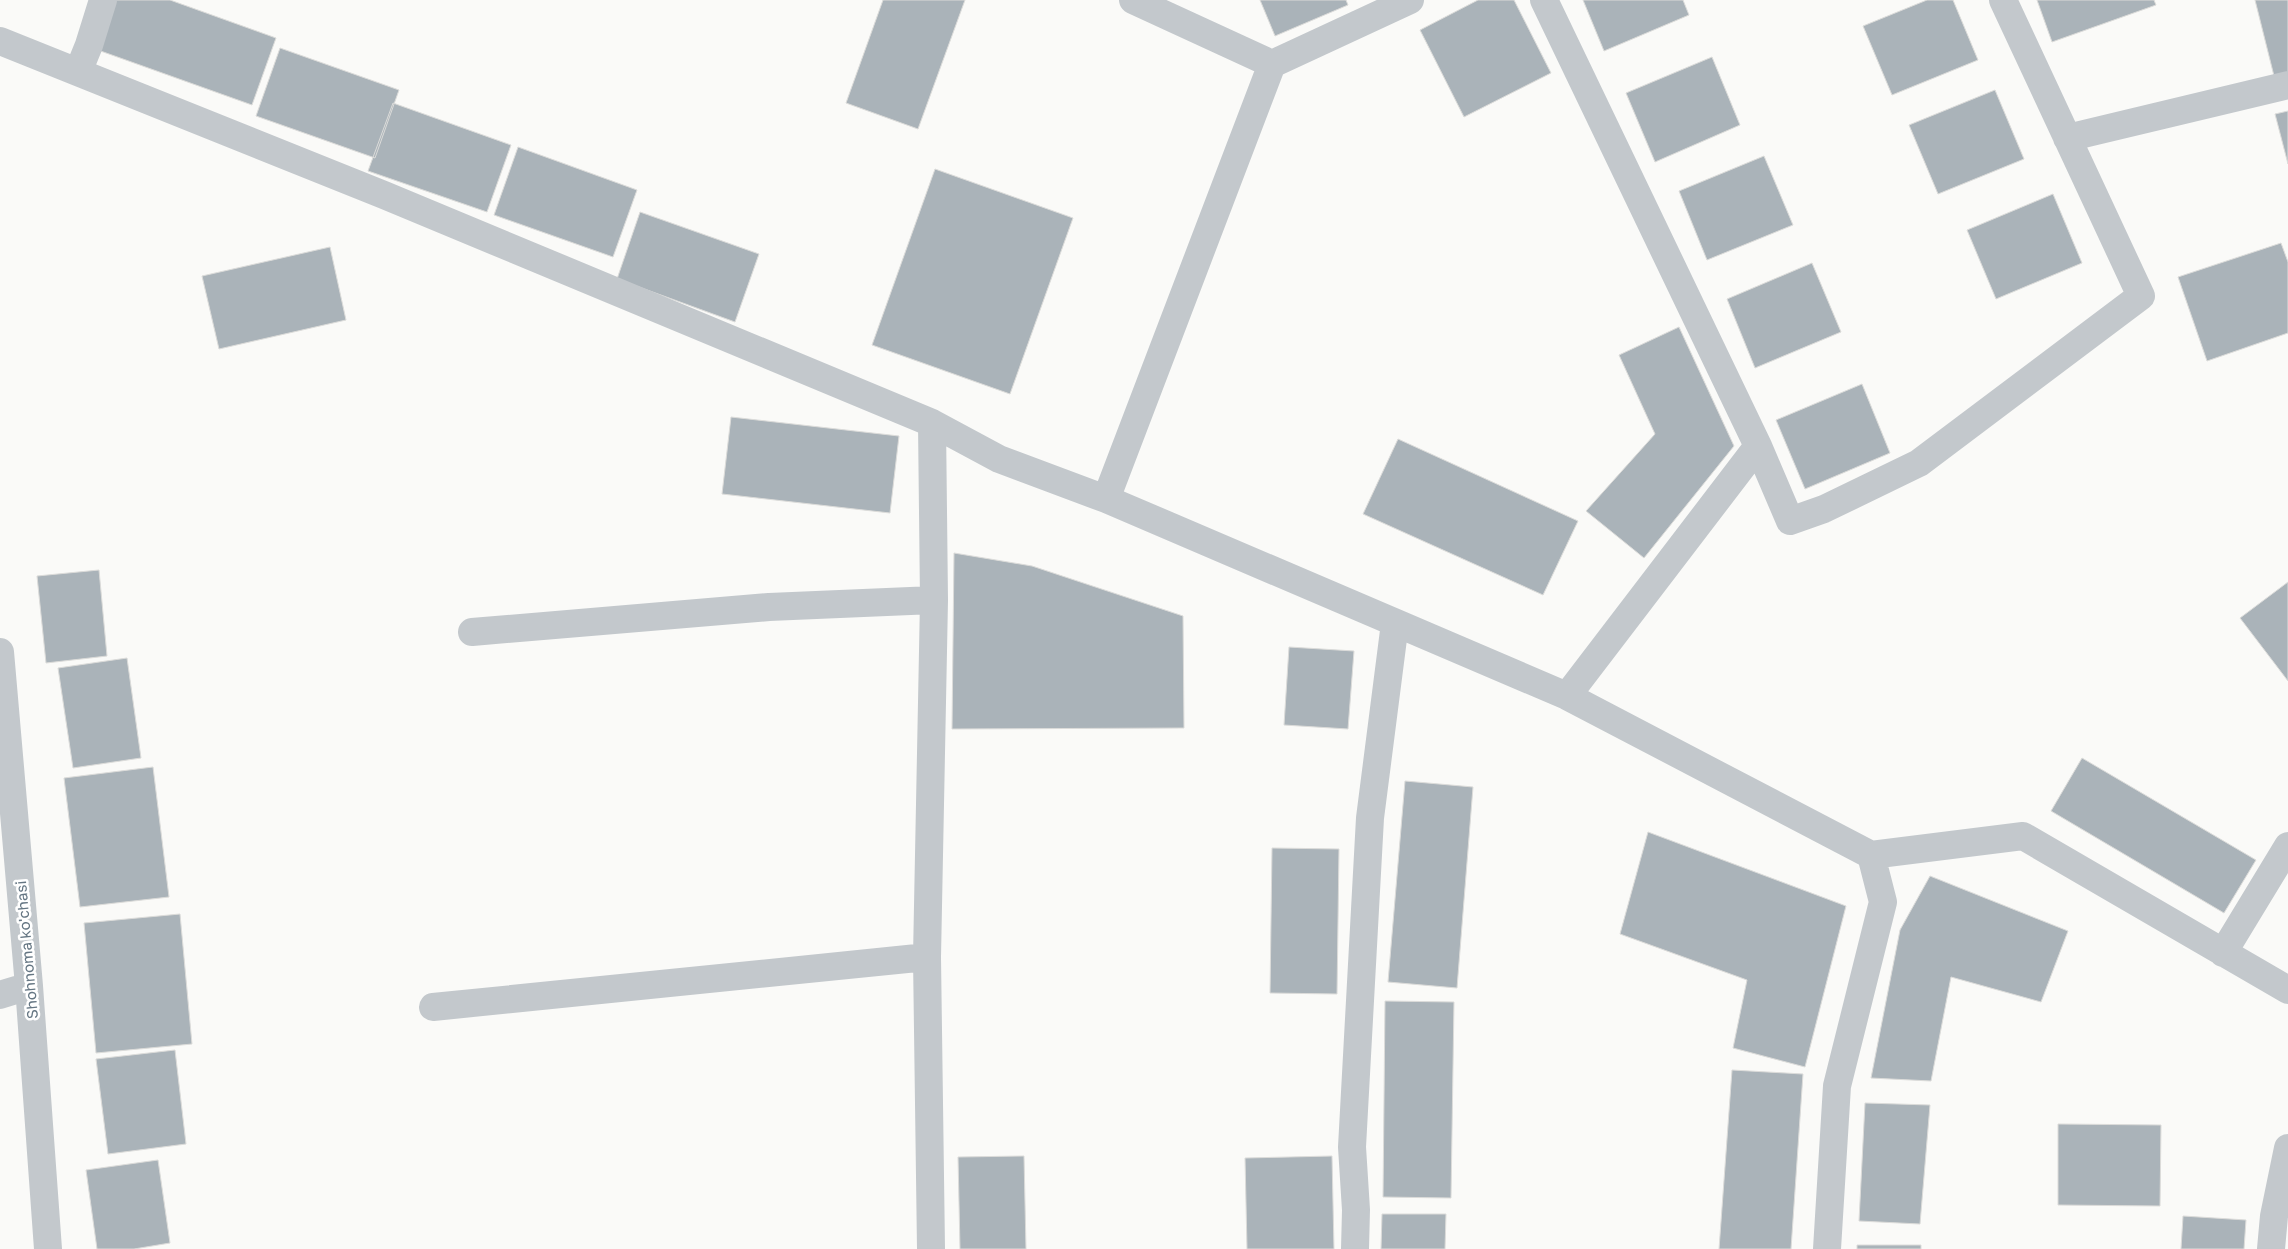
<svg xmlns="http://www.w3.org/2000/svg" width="2288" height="1249" font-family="'Golos Text',sans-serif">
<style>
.building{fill:#aab3b9;stroke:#dcdcda}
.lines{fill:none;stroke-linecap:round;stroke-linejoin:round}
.street{stroke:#c3c8cc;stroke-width:28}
.labels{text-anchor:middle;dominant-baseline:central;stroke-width:5;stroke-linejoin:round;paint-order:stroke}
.street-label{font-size:15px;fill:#657683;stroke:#fff}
</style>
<rect width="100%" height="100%" fill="#fafaf8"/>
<!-- building -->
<path class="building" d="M 113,0 L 170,0 L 276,38 L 252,105 L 95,49 Z
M 883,0 L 965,0 L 918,129 L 846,103 Z
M 1260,0 L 1346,0 L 1348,5 L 1275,36 Z
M 1478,0 L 1514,0 L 1551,73 L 1464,117 L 1420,30 Z
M 1583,0 L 1683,0 L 1689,15 L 1604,51 Z
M 1927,0 L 1953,0 L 1978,60 L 1892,95 L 1863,26 Z
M 2037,0 L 2154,0 L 2156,5 L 2052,42 Z
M 2255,0 L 2288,0 L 2288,73 L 2274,76 Z
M 280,48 L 399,90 L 375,158 L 256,116 Z
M 1712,57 L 1740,125 L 1655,162 L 1626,93 Z
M 1995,90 L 2024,159 L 1938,194 L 1909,125 Z
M 393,103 L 511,145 L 487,212 L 368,171 Z
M 2288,111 L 2288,164 L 2275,114 Z
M 518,147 L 637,190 L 613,257 L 494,215 Z
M 1764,156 L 1793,225 L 1707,260 L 1679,191 Z
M 935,169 L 1073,218 L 1010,394 L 872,345 Z
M 2053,194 L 2082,263 L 1996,299 L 1967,230 Z
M 640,212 L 759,254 L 735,322 L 617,279 Z
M 2281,243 L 2288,262 L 2288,333 L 2207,361 L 2178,277 Z
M 330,247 L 346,320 L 219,349 L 202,276 Z
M 1812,263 L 1841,332 L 1755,368 L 1727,299 Z
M 1679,327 L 1734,446 L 1644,558 L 1586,511 L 1655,434 L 1619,355 Z
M 1862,384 L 1890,453 L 1805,489 L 1776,420 Z
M 731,417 L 899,436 L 890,513 L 722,494 Z
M 1398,439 L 1578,521 L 1543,595 L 1363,514 Z
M 954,553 L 1032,566 L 1183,616 L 1184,728 L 952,729 Z
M 99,570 L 107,656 L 46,663 L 37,576 Z
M 2288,582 L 2288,681 L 2240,618 Z
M 1289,647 L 1354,651 L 1348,729 L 1284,725 Z
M 127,658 L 141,758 L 73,768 L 58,668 Z
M 2082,758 L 2256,860 L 2224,913 L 2051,811 Z
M 153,767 L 169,897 L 80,907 L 64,778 Z
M 1405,781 L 1473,787 L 1457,988 L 1388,982 Z
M 1648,832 L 1846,906 L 1805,1067 L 1733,1048 L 1747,980 L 1620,934 Z
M 1272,848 L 1339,849 L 1337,994 L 1270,993 Z
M 1930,876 L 2068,931 L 2041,1002 L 1951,977 L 1931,1081 L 1871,1078 L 1900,930 Z
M 180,914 L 192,1044 L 96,1053 L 84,923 Z
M 1385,1001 L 1454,1002 L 1451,1198 L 1383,1197 Z
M 175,1050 L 186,1144 L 108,1154 L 96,1059 Z
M 1732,1070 L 1803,1074 L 1791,1249 L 1719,1249 Z
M 1865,1103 L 1930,1105 L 1920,1224 L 1859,1221 Z
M 2058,1124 L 2161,1125 L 2160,1206 L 2058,1205 Z
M 1024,1156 L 1026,1249 L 960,1249 L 958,1157 Z
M 1332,1156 L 1334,1249 L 1247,1249 L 1245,1158 Z
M 158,1160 L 170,1243 L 134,1249 L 97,1249 L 86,1170 Z
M 1382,1214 L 1446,1214 L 1445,1249 L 1381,1249 Z
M 2183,1216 L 2246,1220 L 2244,1249 L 2181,1249 Z
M 1857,1245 L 1921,1245 L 1921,1249 L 1857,1249 Z"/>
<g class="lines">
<!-- street -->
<path class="street" d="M 1133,0 L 1272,64 L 1410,0
M 1544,0 L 1758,446
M 0,41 L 384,195 L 932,423 L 999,459 L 1106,499 L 1567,696 L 1871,855 L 2023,836 L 2288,990
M 78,72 L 89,45 L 103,0
M 2067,138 L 2288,85
M 1106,499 L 1272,64
M 472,632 L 769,607 L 934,600
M 0,652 L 29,986 L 48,1249
M 1567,696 L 1758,446 L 1790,521 L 1824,509 L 1919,463 L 2141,296 L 2003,0
M 2223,953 L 2288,846
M 0,995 L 29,986
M 433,1007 L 927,957
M 931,1249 L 927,957 L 934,600 L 932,423
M 1355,1249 L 1356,1210 L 1352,1147 L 1370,818 L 1395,623
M 1827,1249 L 1837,1086 L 1883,902 L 1871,855
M 2271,1249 L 2274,1216 L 2288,1148"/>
</g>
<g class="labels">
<!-- street labels -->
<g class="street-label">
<text transform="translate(26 950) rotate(-95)">Shohnoma ko'chasi</text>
</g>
</g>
</svg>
